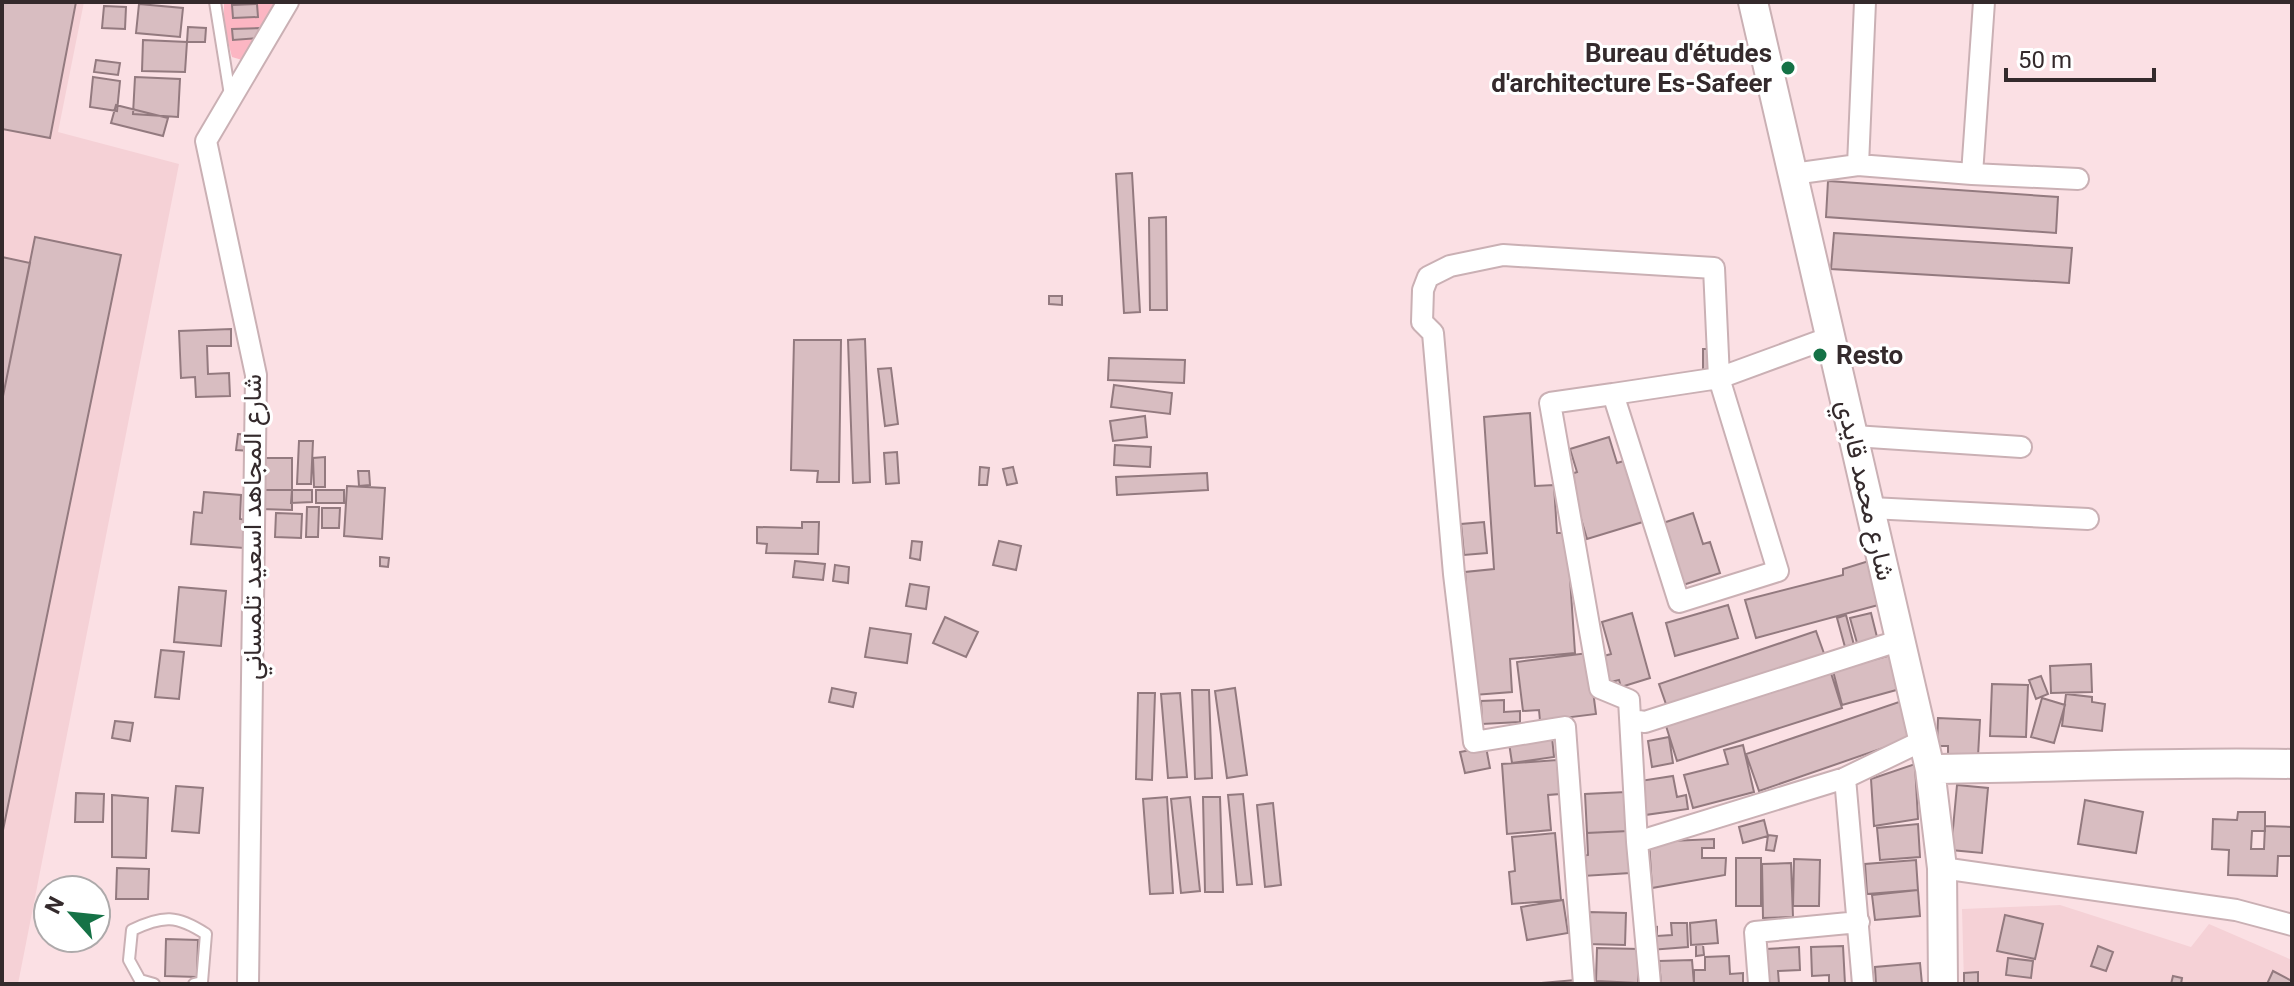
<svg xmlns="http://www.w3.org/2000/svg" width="2294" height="986" font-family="Roboto,Vazirmatn,sans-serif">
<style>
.built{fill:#f5d1d6}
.green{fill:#fcb6c3}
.building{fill:#d8bdc1;stroke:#937a7f;stroke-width:2}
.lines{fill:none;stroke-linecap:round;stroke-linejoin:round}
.lane-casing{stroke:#cab0b4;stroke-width:14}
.street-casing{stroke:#cab0b4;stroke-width:24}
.secondary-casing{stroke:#cab0b4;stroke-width:32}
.lane{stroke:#fff;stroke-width:10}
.street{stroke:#fff;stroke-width:20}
.secondary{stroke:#fff;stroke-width:28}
.poi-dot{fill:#157246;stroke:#fff;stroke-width:3}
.labels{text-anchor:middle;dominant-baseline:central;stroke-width:6;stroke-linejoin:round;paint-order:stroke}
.poi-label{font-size:26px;font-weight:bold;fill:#342a2c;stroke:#fff;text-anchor:end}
.street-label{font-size:26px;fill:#342a2c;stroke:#fff}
</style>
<rect width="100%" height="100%" fill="#fbe0e4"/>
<!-- built -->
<path class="built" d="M 2,2 L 84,2 L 58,132 L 179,164 L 18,984 L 2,984 Z
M 2060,905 L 2191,947 L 2209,924 L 2292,960 L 2292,984 L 1964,984 L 1962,909 Z"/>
<!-- green -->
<path class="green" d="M 224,2 L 278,2 L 252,54 L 242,60 L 232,57 L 224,27 Z"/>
<!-- building -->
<path class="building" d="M 2,2 L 76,2 L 50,138 L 2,129 Z
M 139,4 L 183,8 L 180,37 L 136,33 Z
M 257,4 L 258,17 L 233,18 L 232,5 Z
M 104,6 L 126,7 L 125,29 L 102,28 Z
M 188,27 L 206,28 L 205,42 L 187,42 Z
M 260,28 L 261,38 L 233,40 L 232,29 Z
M 143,40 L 187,42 L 185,72 L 142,71 Z
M 96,60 L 120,63 L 118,75 L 94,72 Z
M 93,77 L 120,81 L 117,111 L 90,107 Z
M 135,77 L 180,79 L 178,117 L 133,114 Z
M 116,105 L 168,118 L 163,136 L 111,123 Z
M 1132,173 L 1140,312 L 1124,313 L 1116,174 Z
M 1828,181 L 2058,197 L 2056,233 L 1826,217 Z
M 1166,217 L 1167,310 L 1150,310 L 1149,218 Z
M 1834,233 L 2072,248 L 2069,283 L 1831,269 Z
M 35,237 L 121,255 L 2,835 L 2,401 Z
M 2,257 L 30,263 L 2,401 Z
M 1049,296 L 1062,296 L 1062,305 L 1049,304 Z
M 231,329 L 231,346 L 207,346 L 208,374 L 229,373 L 230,396 L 196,397 L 195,377 L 181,378 L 179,331 Z
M 865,339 L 870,482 L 853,483 L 848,340 Z
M 794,340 L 841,340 L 839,482 L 817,482 L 818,471 L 791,470 Z
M 1703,349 L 1716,349 L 1717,376 L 1703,376 Z
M 1109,358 L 1185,360 L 1184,383 L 1108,380 Z
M 891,368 L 898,424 L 885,426 L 878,369 Z
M 1114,385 L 1172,393 L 1170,414 L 1111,407 Z
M 1530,413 L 1535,486 L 1554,485 L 1557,533 L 1567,533 L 1575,653 L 1510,659 L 1512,692 L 1474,695 L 1465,572 L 1494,569 L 1484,417 Z
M 1145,416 L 1147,437 L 1113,441 L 1110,421 Z
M 238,434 L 251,435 L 250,451 L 236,450 Z
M 1609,437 L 1617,463 L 1627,460 L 1646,521 L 1587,539 L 1568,475 L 1577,472 L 1570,449 Z
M 299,441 L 313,441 L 311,484 L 297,484 Z
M 1115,445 L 1151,447 L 1150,467 L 1114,465 Z
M 897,452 L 899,483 L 886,484 L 884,453 Z
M 325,457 L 325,487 L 314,487 L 313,458 Z
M 261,458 L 292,458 L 292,490 L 261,490 Z
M 980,467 L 989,468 L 987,485 L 979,485 Z
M 1013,467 L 1017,483 L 1007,485 L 1003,469 Z
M 358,471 L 369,471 L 370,485 L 359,486 Z
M 1207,473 L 1208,490 L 1117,495 L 1116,477 Z
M 347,486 L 385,488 L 382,539 L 344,536 Z
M 261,490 L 292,490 L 292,510 L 261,509 Z
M 292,490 L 312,490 L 312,502 L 291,503 Z
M 316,490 L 344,490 L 344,503 L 316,503 Z
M 204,492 L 241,495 L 240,519 L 247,520 L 244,548 L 191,544 L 194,512 L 202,513 Z
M 307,507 L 319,507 L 318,537 L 306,537 Z
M 322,508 L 340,508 L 339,528 L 322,528 Z
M 276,513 L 302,514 L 301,538 L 275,537 Z
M 1693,513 L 1703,544 L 1710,542 L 1720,573 L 1680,586 L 1660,524 Z
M 802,522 L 819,522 L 818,554 L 766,553 L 767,544 L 757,543 L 757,527 L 802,528 Z
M 1484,522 L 1487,553 L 1464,555 L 1461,524 Z
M 912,541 L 922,542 L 920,560 L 910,558 Z
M 999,541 L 1021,546 L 1016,570 L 993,565 Z
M 380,557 L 389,558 L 388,567 L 380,566 Z
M 1872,560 L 1882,604 L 1756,638 L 1745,600 L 1843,575 L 1843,569 Z
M 795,561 L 825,564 L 823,580 L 793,577 Z
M 835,565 L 849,567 L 848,583 L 833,581 Z
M 910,584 L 929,587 L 926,609 L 906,606 Z
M 179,587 L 226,591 L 221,646 L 174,642 Z
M 1728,605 L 1738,638 L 1675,656 L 1666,623 Z
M 1632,613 L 1650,678 L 1621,687 L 1619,680 L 1607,683 L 1600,657 L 1611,654 L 1602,622 Z
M 1871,613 L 1879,645 L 1859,650 L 1850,618 Z
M 1846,615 L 1854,645 L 1845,647 L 1837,618 Z
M 945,617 L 978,632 L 966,657 L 933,643 Z
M 870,628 L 911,634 L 907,663 L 865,657 Z
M 1816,631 L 1826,659 L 1667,707 L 1659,684 Z
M 161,650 L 184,652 L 179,699 L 155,697 Z
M 1588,653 L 1596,714 L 1540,721 L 1539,710 L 1523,711 L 1517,662 Z
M 1891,655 L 1900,689 L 1842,705 L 1833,671 Z
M 2091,664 L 2092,692 L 2051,693 L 2050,666 Z
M 1831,673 L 1842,708 L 1677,761 L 1666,726 Z
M 2041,676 L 2048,694 L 2036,699 L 2029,680 Z
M 1992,684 L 2028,685 L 2026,737 L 1990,736 Z
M 832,688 L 856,693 L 853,707 L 829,702 Z
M 1235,688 L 1247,775 L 1227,778 L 1215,691 Z
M 1192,690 L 1209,690 L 1212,778 L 1195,779 Z
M 1138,693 L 1155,693 L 1152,780 L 1136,779 Z
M 1180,693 L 1187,777 L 1168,778 L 1161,694 Z
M 2066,694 L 2092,697 L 2092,702 L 2105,704 L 2102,731 L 2062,726 Z
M 2042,698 L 2065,705 L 2054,743 L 2031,737 Z
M 1504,700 L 1504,712 L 1520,711 L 1520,722 L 1482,724 L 1481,701 Z
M 1902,701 L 1915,737 L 1759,791 L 1746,754 Z
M 1938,718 L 1980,720 L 1978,756 L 1948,755 L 1948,746 L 1937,746 Z
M 115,721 L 133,723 L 130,741 L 112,738 Z
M 1552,737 L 1554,757 L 1512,763 L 1509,743 Z
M 1669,737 L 1673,763 L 1652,767 L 1648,741 Z
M 1743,745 L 1754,792 L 1693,808 L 1684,775 L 1728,764 L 1724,750 Z
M 1486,747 L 1490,768 L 1465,773 L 1460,752 Z
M 1557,760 L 1560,794 L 1548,795 L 1551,830 L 1507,834 L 1502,764 Z
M 1915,764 L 1918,819 L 1874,826 L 1871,779 Z
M 1673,776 L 1677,797 L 1686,795 L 1688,809 L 1645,815 L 1640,781 Z
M 1957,785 L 1988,788 L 1982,853 L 1951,850 Z
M 176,786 L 203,788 L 199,833 L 172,831 Z
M 1626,792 L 1628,831 L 1587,833 L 1585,794 Z
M 76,793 L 104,794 L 103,822 L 75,822 Z
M 1243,794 L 1252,884 L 1237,885 L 1228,795 Z
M 112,795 L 148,798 L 146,858 L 112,857 Z
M 1167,797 L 1173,893 L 1150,894 L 1143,799 Z
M 1190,797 L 1200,891 L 1181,893 L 1171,799 Z
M 1203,797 L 1220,797 L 1223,892 L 1205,892 Z
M 2085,800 L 2143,812 L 2136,853 L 2078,844 Z
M 1273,803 L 1281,885 L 1265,887 L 1257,805 Z
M 2238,812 L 2265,812 L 2265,831 L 2252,831 L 2251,849 L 2264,849 L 2265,826 L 2292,827 L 2292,856 L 2278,856 L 2277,876 L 2228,875 L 2229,850 L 2212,849 L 2213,819 L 2237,820 Z
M 1764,820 L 1768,836 L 1743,843 L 1739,827 Z
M 1918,824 L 1920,857 L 1880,860 L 1877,828 Z
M 1628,831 L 1630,873 L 1583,876 L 1582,856 L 1588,855 L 1587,833 Z
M 1555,833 L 1561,900 L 1512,904 L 1509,872 L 1515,871 L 1512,837 Z
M 1768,835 L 1777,836 L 1774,851 L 1766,850 Z
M 1714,839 L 1714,848 L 1702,848 L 1702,858 L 1726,858 L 1725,875 L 1652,888 L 1649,842 Z
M 1736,858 L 1761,858 L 1761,906 L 1736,906 Z
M 1794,859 L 1820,860 L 1819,906 L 1793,906 Z
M 1916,860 L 1918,890 L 1867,894 L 1865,864 Z
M 1791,863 L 1793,917 L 1763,918 L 1762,864 Z
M 117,868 L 149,869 L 148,899 L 116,899 Z
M 1918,890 L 1920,916 L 1875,920 L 1872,895 Z
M 1563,900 L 1568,933 L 1527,940 L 1521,907 Z
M 1589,912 L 1626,913 L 1625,945 L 1588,944 Z
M 2005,915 L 2043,924 L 2035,959 L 1997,951 Z
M 1716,920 L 1718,943 L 1691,945 L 1690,923 Z
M 1671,923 L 1687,923 L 1688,947 L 1650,950 L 1649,928 L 1657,927 L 1657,936 L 1672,935 Z
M 166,939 L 198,940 L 197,977 L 165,976 Z
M 1696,945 L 1703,945 L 1704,955 L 1696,956 Z
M 1843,946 L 1845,984 L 1829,984 L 1829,975 L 1812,976 L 1811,947 Z
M 2098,946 L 2113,952 L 2106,971 L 2091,966 Z
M 1799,947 L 1800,970 L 1778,971 L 1779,984 L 1768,984 L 1766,949 Z
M 1597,948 L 1639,949 L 1638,983 L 1596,981 Z
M 1729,956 L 1730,974 L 1743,973 L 1743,984 L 1694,984 L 1694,970 L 1705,970 L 1705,957 Z
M 2008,958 L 2033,961 L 2031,978 L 2006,975 Z
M 1692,960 L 1694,984 L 1661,984 L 1659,961 Z
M 1920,963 L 1922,984 L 1876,984 L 1875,967 Z
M 2273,971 L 2292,981 L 2292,984 L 2267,984 Z
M 1978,972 L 1978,984 L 1964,984 L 1964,973 Z
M 2173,976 L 2182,978 L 2181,984 L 2171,984 Z
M 1575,980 L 1575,984 L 1542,984 L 1542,983 Z"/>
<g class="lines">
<!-- lane casing -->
<g class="lane-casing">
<path id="lane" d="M 215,2 L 230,95
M 154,984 L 140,980 L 129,960 L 132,930 C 163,915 177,915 206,934 L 202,982 L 194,984"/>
</g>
<!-- street casing -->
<g class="street-casing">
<path id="street" d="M 1858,165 L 1865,2
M 1793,174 L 1858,165 L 1972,174 L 1984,2
M 1972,174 L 2078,179
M 1854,436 L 2021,447
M 1871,508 L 2088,519
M 1631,720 L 1645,722 L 1901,640
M 1845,778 L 1863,984
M 1637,842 L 1845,778 L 1924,740
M 1942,868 L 2236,910 L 2292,925
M 248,984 L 256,375 L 206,141 L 288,2
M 1584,984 L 1565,727 L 1474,742 L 1454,574 L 1433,333 L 1422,322 L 1423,290 L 1428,277 L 1450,266 L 1503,255 L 1714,268 L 1719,378 L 1613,394
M 1650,984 L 1637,842 L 1629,700 L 1600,688 L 1550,403 L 1613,394 L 1679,602 L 1778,571 L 1719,378 L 1831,337
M 1759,984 L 1755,932 L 1859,922"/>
</g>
<!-- secondary casing -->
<g class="secondary-casing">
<path id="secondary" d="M 1753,2 L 1930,769 L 1942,868 L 1943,984
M 1930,769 C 2051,768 2171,761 2292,764"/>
</g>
<!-- lane -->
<use href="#lane" class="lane"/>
<!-- street -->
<use href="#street" class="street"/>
<!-- secondary -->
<use href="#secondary" class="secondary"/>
</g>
<!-- markers -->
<g class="poi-dot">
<circle cx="1788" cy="68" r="8"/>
<circle cx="1820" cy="355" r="8"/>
</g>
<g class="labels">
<!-- poi labels -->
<g class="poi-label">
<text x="1772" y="53">Bureau d'études<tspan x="1772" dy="30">d'architecture Es-Safeer</tspan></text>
<text x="1836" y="355" text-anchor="start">Resto</text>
</g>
<!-- street labels -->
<g class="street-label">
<text transform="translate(1866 490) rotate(77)">شارع محمد قايدي</text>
<text transform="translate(252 527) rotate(-90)">شارع المجاهد اسعيد تلمساني</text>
</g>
</g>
<!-- border -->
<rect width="2294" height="986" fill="none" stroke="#342a2c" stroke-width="8"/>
<!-- north arrow -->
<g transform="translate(72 914) rotate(297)"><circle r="38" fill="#ffffff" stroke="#aeaaab" stroke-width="2"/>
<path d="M0-6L14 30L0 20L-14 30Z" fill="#157246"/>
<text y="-12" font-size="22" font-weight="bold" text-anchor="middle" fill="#342a2c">N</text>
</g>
<!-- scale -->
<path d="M2006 68v12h148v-12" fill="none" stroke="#342a2c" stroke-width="4"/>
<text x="2018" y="68" font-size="24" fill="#342a2c" stroke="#ffffff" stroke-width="6" paint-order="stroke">50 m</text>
</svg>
